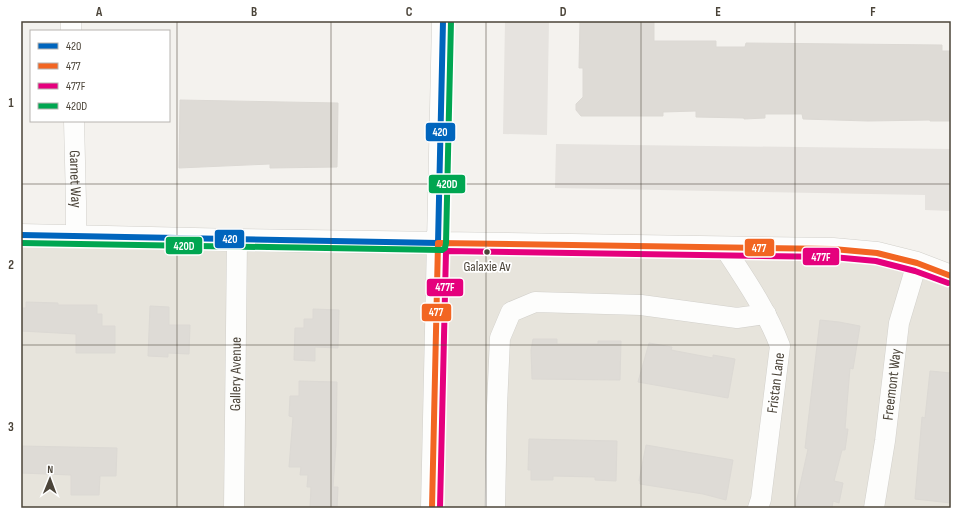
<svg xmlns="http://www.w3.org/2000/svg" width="972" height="529" font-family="'Sofia Sans Condensed',sans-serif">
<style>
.residential{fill:#e7e4dc}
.parking{fill:#e6e3df}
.building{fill:#dedbd6;stroke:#dcd9d4}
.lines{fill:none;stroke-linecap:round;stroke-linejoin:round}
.minor-casing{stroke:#d2d0cb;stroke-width:21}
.tertiary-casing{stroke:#d2d0cb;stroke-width:23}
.minor{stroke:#fdfdfc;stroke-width:20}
.tertiary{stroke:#fdfdfc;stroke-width:22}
.bus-1-casing{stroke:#fff;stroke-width:9}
.bus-2-casing{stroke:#fff;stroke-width:9}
.bus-3-casing{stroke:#fff;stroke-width:9}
.bus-4-casing{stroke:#fff;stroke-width:9}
.bus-1{stroke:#0065bd;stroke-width:6}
.bus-2{stroke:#f26522;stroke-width:6}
.bus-3{stroke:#e5007d;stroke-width:6}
.bus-4{stroke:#00a651;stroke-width:6}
.grid{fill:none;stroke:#4b4439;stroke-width:1;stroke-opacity:0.55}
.bus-dot{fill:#4b4439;stroke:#fff;stroke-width:1.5}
.labels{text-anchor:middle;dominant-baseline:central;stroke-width:3.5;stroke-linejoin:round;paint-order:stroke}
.bus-label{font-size:14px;fill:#4b4439;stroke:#fff}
.street-label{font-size:15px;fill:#4b4439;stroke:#fff}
.line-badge{stroke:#fff;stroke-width:1.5}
.badge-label{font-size:11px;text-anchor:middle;font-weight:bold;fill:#fff}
.neatline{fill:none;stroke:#4b4439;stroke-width:1.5}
.grid-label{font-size:13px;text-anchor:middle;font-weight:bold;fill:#4b4439}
</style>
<rect width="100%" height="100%" fill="#f4f2ee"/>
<!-- residential -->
<path class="residential" d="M 21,235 L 833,249 L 951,276 L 951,508 L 21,508 Z"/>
<!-- parking -->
<path class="parking" d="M 505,21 L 549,21 L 547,135 L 503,134 Z
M 556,144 L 951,149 L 951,211 L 925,210 L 925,195 L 555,188 Z"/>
<!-- building -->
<path class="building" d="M 580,21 L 654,21 L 654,41 L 716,41 L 716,47 L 745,47 L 746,43 L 942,45 L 942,51 L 951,51 L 951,121 L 930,121 L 930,120 L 868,121 L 803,119 L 802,114 L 765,114 L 765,118 L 744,119 L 744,118 L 696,117 L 696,111 L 663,112 L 663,116 L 581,116 L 576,110 L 576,104 L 583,97 L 583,68 L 579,68 Z
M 180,100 L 338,103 L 337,167 L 270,168 L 270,164 L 179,168 Z
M 26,302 L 58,303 L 58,305 L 97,305 L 97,314 L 102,314 L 102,326 L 115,326 L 115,353 L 76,353 L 76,334 L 21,331 L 21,308 L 26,308 Z
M 150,306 L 169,307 L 169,325 L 190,325 L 189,354 L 168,353 L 168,357 L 148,356 Z
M 313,309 L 339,310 L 338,348 L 315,347 L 315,361 L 294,360 L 295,328 L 304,328 L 304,319 L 313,319 Z
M 820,320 L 839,322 L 860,326 L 853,369 L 850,368 L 845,429 L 848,429 L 845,450 L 842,450 L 834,481 L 843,483 L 839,503 L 833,501 L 832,508 L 795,508 L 808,449 L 805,448 Z
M 533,339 L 557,339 L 557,344 L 598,344 L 598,341 L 621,341 L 620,380 L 532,379 L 531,350 Z
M 649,343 L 672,347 L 671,350 L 713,358 L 713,355 L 735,359 L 728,398 L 638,382 Z
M 930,371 L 951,373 L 951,503 L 915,499 L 922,417 L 925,418 Z
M 299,381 L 337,382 L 336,445 L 333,487 L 338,487 L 337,508 L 310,508 L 311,487 L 307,487 L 308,475 L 300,475 L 301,467 L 289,467 L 293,417 L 289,416 L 290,396 L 299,396 Z
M 529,439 L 617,441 L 616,481 L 595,480 L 595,477 L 553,476 L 553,480 L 531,480 L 531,470 L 528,470 Z
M 646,445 L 733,460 L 726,500 L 703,494 L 640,484 L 640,481 L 639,481 Z
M 21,446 L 117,448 L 116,476 L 100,476 L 99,495 L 71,495 L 71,475 L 21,473 Z"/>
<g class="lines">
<!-- minor casing -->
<g class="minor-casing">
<g id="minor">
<path d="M 71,21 L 71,31"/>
<path id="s1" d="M 74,121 L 76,202 L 76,236"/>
<path d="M 724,247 C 745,279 767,311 780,346 L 761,499 L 758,508"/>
<path id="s2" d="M 234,508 L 237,240"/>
<path d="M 495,508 L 497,406 L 500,338 L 511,312 L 535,302 L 641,305 L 737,318 L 766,314"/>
<path id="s3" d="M 874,508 L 885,441 L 899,323 L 917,263"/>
</g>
</g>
<!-- tertiary casing -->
<g class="tertiary-casing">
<path id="tertiary" d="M 21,235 L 237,240 L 833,249 L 877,253 L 917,263 L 951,276
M 432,508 L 443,21"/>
</g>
<!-- minor -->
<use href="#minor" class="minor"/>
<!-- tertiary -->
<use href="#tertiary" class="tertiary"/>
<!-- bus-1 casing -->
<g class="bus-1-casing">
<path id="bus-1" d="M 21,235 L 438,243
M 438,243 L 443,21"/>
</g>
<!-- bus-2 casing -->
<g class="bus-2-casing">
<path id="bus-2" d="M 432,508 L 438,243 L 833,249 L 877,253 L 917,263 L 951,276"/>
</g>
<!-- bus-3 casing -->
<g class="bus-3-casing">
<path id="bus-3" d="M 440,508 L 446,251 L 833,257 L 876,261 L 915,271 L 948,283"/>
</g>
<!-- bus-4 casing -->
<g class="bus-4-casing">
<path id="bus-4" d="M 21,243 L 442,250 L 445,248 L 446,243 L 451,21"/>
</g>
<!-- bus-1 -->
<use href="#bus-1" class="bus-1"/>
<!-- bus-2 -->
<use href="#bus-2" class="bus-2"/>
<!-- bus-3 -->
<use href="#bus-3" class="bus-3"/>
<!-- bus-4 -->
<use href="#bus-4" class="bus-4"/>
</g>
<!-- grid -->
<path class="grid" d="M 177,21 L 177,508M 331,21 L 331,508M 486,21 L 486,508M 641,21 L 641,508M 795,21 L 795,508M 21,184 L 951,184M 21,345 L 951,345"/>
<!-- markers -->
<circle class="bus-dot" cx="487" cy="252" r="3.5"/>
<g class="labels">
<!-- bus labels -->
<g class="bus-label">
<text x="487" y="266">Galaxie Av</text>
</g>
<!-- street labels -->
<g class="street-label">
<text stroke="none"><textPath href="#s1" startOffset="58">Garnet Way</textPath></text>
<text stroke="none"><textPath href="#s2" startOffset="134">Gallery Avenue</textPath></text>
<text transform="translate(776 383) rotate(-83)">Fristan Lane</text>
<text stroke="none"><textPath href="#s3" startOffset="125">Freemont Way</textPath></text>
</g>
</g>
<g class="line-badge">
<rect x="425" y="122" width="31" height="20" rx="4" fill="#0065bd"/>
<rect x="428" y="174" width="38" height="20" rx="4" fill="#00a651"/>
<rect x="214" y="229" width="31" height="20" rx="4" fill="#0065bd"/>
<rect x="165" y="236" width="38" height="19" rx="4" fill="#00a651"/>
<rect x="744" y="238" width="31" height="19" rx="4" fill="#f26522"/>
<rect x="802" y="247" width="38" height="19" rx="4" fill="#e5007d"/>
<rect x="426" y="278" width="38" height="19" rx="4" fill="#e5007d"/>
<rect x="421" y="303" width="31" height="19" rx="4" fill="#f26522"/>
</g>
<g class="badge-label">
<text x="440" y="136">420</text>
<text x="447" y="188">420D</text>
<text x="230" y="243">420</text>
<text x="184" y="250">420D</text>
<text x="759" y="252">477</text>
<text x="821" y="261">477F</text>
<text x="445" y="291">477F</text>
<text x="436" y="316">477</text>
</g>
<!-- border -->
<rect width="972" height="529" fill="none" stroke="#ffffff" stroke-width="44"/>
<!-- legend -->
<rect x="30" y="30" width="140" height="92" fill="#ffffff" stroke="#b7b4b0"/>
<rect x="38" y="43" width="20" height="6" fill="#0065bd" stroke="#b7b4b0"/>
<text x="66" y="50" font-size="12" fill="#4b4439">420</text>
<rect x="38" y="63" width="20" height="6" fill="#f26522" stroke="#b7b4b0"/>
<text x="66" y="70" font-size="12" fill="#4b4439">477</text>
<rect x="38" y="83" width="20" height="6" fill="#e5007d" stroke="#b7b4b0"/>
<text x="66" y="90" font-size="12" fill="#4b4439">477F</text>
<rect x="38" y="103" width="20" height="6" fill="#00a651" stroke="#b7b4b0"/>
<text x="66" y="110" font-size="12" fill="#4b4439">420D</text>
<!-- north arrow -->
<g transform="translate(50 479) rotate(1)" stroke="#ffffff" stroke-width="3" paint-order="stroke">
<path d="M0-3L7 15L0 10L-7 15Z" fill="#4b4439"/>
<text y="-6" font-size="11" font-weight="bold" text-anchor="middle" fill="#4b4439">N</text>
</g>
<rect x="22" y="22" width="928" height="485" class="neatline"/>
<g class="grid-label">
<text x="99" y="16">A</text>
<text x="254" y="16">B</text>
<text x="409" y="16">C</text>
<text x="563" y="16">D</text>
<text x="718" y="16">E</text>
<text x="873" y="16">F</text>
<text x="11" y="107">1</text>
<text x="11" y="269">2</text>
<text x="11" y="431">3</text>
</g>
</svg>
